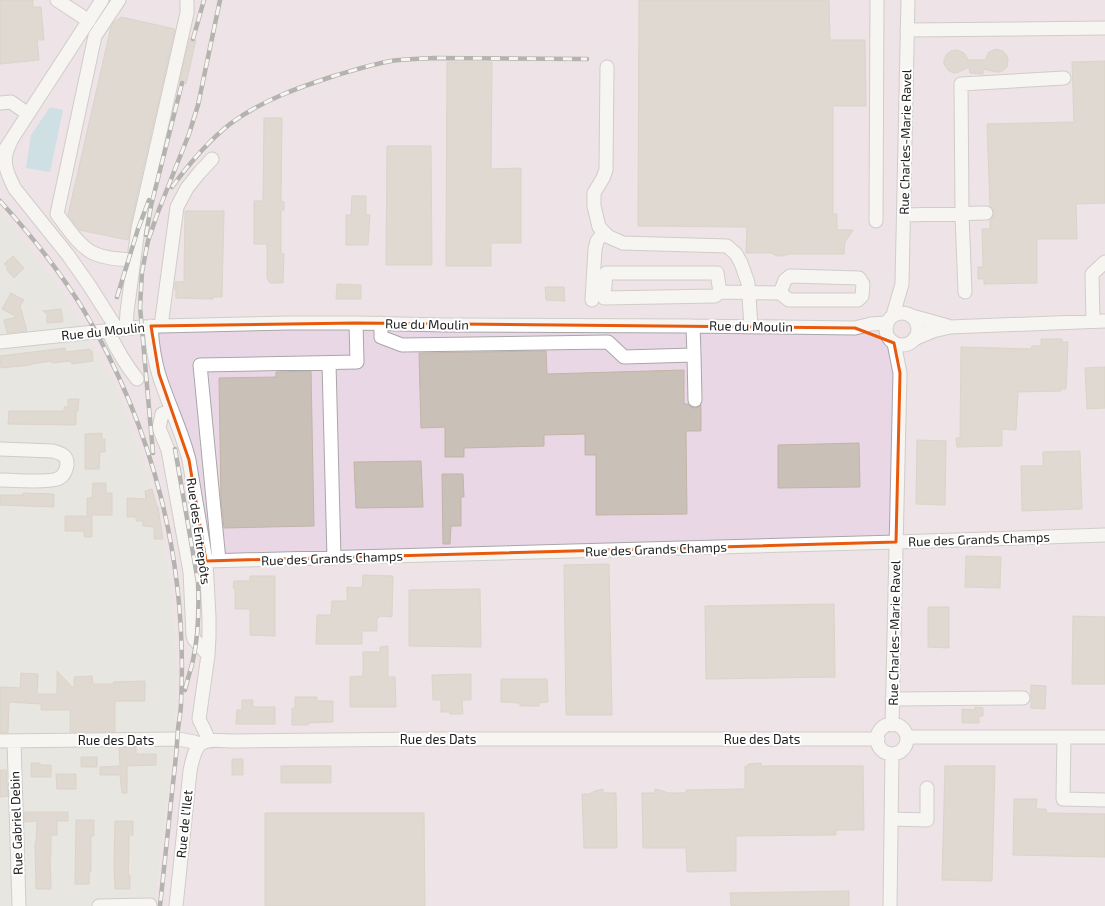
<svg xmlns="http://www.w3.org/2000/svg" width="1105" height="906" font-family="'Exo 2',sans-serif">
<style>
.residential{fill:#dedddc}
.industrial{fill:#ead7e6}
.water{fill:#a4d0e0}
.building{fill:#c9c0b8;stroke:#c3b4a7}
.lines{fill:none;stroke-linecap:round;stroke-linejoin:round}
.minor-casing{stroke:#a7a7a7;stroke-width:15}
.minor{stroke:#fff;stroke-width:13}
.rail-casing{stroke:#6e6e6e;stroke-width:4.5}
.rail{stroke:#fff;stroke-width:3;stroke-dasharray:9;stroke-linecap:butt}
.marked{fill:none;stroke:#e8590c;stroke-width:3;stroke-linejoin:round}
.labels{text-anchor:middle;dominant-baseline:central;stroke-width:4;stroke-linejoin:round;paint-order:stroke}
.street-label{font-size:13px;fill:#202020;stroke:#fff}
</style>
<rect width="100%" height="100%" fill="#f1ede5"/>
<!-- residential -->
<path class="residential" d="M 0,210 L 27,243 L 66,297 L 119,392 L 148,473 L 160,521 L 173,596 L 177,673 L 175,732 L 155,906 L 0,906 Z"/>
<!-- industrial -->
<path class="industrial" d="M 0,0 L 1105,0 L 1105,906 L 155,906 L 175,731 L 177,673 L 173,596 L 160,521 L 152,489 L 147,470 L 119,392 L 66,297 L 27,243 L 0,210 Z"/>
<!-- water -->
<path class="water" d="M 50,107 L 63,110 L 50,172 L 26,168 L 31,135 Z"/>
<!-- building -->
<path class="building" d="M 0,0 L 33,0 L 33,7 L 41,7 L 44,40 L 37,40 L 39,60 L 0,64 Z
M 639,0 L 829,0 L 830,40 L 865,40 L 866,106 L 833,106 L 833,214 L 837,214 L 837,230 L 853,230 L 845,242 L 844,254 L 790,254 L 782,256 L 777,256 L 771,253 L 746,253 L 747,227 L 638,226 Z
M 121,17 L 175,29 L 130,227 L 128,240 L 79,230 L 68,215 L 111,27 L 113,23 Z
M 190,38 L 196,40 L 186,84 L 179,82 Z
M 996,49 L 1003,51 L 1006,54 L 1008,59 L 1007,67 L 1004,70 L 1000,72 L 996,72 L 983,69 L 983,74 L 970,73 L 969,67 L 959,72 L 953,73 L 948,70 L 944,64 L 944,60 L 946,55 L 951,51 L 955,50 L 960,51 L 964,53 L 969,61 L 969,60 L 985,60 L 989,52 Z
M 1105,61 L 1105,203 L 1076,204 L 1077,239 L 1037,239 L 1037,283 L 984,284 L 984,279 L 978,279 L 978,267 L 983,267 L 982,229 L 990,229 L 990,220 L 993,217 L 994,213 L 993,209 L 990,206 L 987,124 L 1074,122 L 1072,62 Z
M 447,62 L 492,62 L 491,169 L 521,168 L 521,243 L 491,243 L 491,266 L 446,266 Z
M 264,118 L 282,118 L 281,201 L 284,202 L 284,210 L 281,210 L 281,253 L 284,254 L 283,283 L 270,283 L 267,278 L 267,244 L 254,244 L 254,201 L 263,201 Z
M 387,146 L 431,146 L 432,265 L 386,265 Z
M 352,196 L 366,196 L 366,215 L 370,215 L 368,245 L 346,245 L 346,215 L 351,215 Z
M 185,211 L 224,211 L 222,297 L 213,297 L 213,299 L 176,298 L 176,290 L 175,290 L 175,282 L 184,282 Z
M 13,256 L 24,268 L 14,278 L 6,269 L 8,268 L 4,264 Z
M 337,284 L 361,285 L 361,299 L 336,299 Z
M 545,287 L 564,287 L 565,301 L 546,300 Z
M 11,293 L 24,300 L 20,306 L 27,331 L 7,333 L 4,320 L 17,317 L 2,309 Z
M 61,309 L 63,322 L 47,323 L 47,314 L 43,311 Z
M 1041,339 L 1062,339 L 1062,342 L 1068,342 L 1066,389 L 1060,389 L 1061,391 L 1018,392 L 1016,430 L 1002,429 L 1002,446 L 957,447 L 956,438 L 960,438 L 961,347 L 1031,349 L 1032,346 L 1041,346 Z
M 65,348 L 66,352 L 90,349 L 90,351 L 92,351 L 93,361 L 72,364 L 71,361 L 52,363 L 52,361 L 31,364 L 31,365 L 1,368 L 0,356 Z
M 546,351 L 547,374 L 684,370 L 684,404 L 688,404 L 691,407 L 695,408 L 699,407 L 701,405 L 701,431 L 686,431 L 687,514 L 596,515 L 596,455 L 585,455 L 585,434 L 544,435 L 544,446 L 464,448 L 464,457 L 445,457 L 445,427 L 421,428 L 419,353 Z
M 1105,367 L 1105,408 L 1087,409 L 1085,368 Z
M 311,371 L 314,526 L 224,528 L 221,501 L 219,378 L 276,377 L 276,372 Z
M 68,399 L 79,399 L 78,411 L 76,411 L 76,425 L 8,424 L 9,411 L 64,411 L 64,407 L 68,407 Z
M 102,433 L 102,439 L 105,439 L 105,452 L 100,452 L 99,469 L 85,469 L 85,434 Z
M 917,440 L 946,441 L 945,505 L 916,504 Z
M 859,443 L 860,487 L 778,488 L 778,445 Z
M 1080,451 L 1082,509 L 1022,511 L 1021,466 L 1043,466 L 1043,452 Z
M 421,461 L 423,507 L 356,508 L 354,462 Z
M 442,474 L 463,474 L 464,497 L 461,497 L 461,526 L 451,526 L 450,544 L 443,544 Z
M 93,483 L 106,483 L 106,493 L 112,493 L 112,515 L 87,515 L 87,498 L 92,498 Z
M 152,489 L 157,507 L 158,507 L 163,539 L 154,539 L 154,527 L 143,526 L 143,521 L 136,521 L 136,517 L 127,517 L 127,498 L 146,499 L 145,491 Z
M 23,493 L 54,494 L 54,507 L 0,505 L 0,495 L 23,495 Z
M 65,516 L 92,516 L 92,537 L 84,537 L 84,531 L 65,531 Z
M 966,556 L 1001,557 L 1000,588 L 965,587 Z
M 609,564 L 612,715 L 566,715 L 564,565 Z
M 363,575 L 393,576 L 392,617 L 379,616 L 379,618 L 377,618 L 377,631 L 362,631 L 362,644 L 316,644 L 317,615 L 331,615 L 332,601 L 347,601 L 347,587 L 362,588 Z
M 250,576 L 275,576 L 275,636 L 250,635 L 250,609 L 235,609 L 235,589 L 233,588 L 234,581 L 250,581 Z
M 480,589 L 481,647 L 409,646 L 409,590 Z
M 834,604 L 835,677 L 706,679 L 705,606 Z
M 928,607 L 949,607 L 949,648 L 928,647 Z
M 1073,616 L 1105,617 L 1105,684 L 1072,684 Z
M 388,646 L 388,677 L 395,677 L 396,707 L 350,707 L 350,677 L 363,676 L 363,652 L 380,652 L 380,647 Z
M 57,671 L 74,689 L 74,677 L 92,676 L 93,684 L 114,684 L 113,682 L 145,681 L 145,701 L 115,701 L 115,732 L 70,732 L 70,710 L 41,710 L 41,704 L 9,702 L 8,733 L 0,733 L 0,687 L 20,688 L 21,673 L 38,674 L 37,694 L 57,694 Z
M 471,674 L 471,700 L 462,700 L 463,714 L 450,714 L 450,712 L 441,712 L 441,700 L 433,700 L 432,675 Z
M 501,679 L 547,679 L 548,702 L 539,703 L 539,706 L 520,706 L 520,703 L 501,702 Z
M 1031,685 L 1046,686 L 1045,709 L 1031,708 Z
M 295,697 L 317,697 L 317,701 L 333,701 L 333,722 L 308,723 L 308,725 L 292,725 L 292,708 L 295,708 Z
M 242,700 L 253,700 L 253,707 L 275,707 L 275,724 L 236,724 L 237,710 L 242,710 Z
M 975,707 L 983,708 L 983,716 L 979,716 L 979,723 L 962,723 L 962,709 L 974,710 Z
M 136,747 L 136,754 L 156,754 L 156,765 L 127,766 L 127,793 L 122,793 L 120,775 L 100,775 L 100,767 L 120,766 L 119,748 Z
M 81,757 L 97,757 L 97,767 L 81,767 Z
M 232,759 L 243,759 L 243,775 L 232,775 Z
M 31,763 L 40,763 L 40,765 L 51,765 L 51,777 L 31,777 Z
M 761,763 L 761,766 L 863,766 L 864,830 L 836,830 L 836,835 L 736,836 L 736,871 L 687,872 L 686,848 L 643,848 L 642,793 L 655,793 L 655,789 L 663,791 L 668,793 L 686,793 L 686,790 L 745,789 L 745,766 L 747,767 L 748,764 Z
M 281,766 L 331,766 L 331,783 L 281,783 Z
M 945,766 L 995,766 L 992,881 L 942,880 Z
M 0,770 L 6,770 L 8,796 L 0,797 Z
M 56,774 L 76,774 L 76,789 L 57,789 Z
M 603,789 L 603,793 L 616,793 L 617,848 L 584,848 L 582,794 L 589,794 L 595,791 Z
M 1014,799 L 1037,799 L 1036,809 L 1046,809 L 1047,813 L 1105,814 L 1105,857 L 1013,855 Z
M 24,812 L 68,812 L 68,821 L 57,821 L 57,835 L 51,835 L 51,855 L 50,855 L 51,889 L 36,889 L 35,842 L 36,842 L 37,821 L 24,822 Z
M 265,813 L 424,813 L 425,906 L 265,906 Z
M 76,820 L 94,820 L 94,836 L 91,836 L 91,872 L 89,872 L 89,884 L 75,884 Z
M 115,821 L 133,821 L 133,835 L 129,835 L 129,854 L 128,875 L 130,875 L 130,889 L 115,889 L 114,865 Z
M 849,891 L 849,906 L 731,906 L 730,893 Z"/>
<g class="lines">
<!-- minor casing -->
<g class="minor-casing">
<path id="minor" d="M 57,0 L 89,21
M 119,0 L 95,36 L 57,214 C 67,227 78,245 93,253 C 106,259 120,259 134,260
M 907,30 L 1105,28
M 607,67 L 606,170 L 603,178 L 594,193 L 594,206 L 599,227 L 609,237 L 623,243 L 727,246 L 736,254 L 741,263 L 748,283 L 751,326
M 0,103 L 11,102 L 28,114
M 11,141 C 9,145 7,150 6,154 C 3,166 10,179 15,189 L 68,255 L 89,285 L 117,329
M 6,148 L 102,0
M 904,215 L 986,213
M 876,221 L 877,0
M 720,292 L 717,273 L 606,273 L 604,298 L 715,296 L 720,292 L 780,293 L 789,300 L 858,300 L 862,296 L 863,284 L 859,278 L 790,276 L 785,280 L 780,293
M 965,292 L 962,214 L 961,84 L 1064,78
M 592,300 L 595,249 L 597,241 L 604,232
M886 329a16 16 0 1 1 32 0a16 16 0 1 1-32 0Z
M 893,315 L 902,284 L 908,0
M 912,316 L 948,326
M 1093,321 L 1092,274 L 1105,262
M 381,323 L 381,337 L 402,345 L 608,342 L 624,357 L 694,355 L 693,326
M 151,326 C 152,343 154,359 159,375 C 168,404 182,431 189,460 L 206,561 L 209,617 L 209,636 L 208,655 L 199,719 L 209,740
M 161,326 L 177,207 L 187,188 L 199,173 L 212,159
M 126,328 L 127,312 L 138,229 L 187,13 L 187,0
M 108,331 C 116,348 125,364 137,379
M 914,339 L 933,331 L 950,327 L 1105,321
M 0,342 L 141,327 L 161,326 L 289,323 L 356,323 L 446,325 L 693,326 L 855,328 L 871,324 L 886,323
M 694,355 L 695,400
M 329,363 L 334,558
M 172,410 L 162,414 L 159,428 L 168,450 L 190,572 L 193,635 L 194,639 L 208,655
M 0,449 L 53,451 C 60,453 68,455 67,465 C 66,471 63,477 57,479 C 46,483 13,480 0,480
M 206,561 L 896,542 L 1105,535
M 219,561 L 200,365 L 357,362 L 356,323
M 892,699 L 1023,698
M877 739a15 15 0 1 1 30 0a15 15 0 1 1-30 0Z
M 892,725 L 900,373 L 894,343
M 907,737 L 1105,737
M 1064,737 L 1063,799 L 1105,800
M 0,741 L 178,739 L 194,742 L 200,744
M 14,741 L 19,906
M 891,819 L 927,820 L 927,788
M 99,906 L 150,905
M 176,906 L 190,771 C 197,736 202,740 235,741 L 430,739 L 878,739
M 890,906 L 892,754"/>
</g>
<!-- minor -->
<use href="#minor" class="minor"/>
<!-- rail casing -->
<g class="rail-casing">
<path id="rail" d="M 193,39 L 204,0
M 172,187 C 189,164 207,142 230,124 C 262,100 300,87 337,75 C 355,70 373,64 391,61 C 405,59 419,59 433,58 L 587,59
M 0,201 C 30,234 59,270 83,309 C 154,428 188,564 181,703 C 181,712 179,720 178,729 C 177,744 176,759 174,774 C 169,818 165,862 160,906
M 146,235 L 151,206 L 182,83
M 117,297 L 138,229 L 149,200
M 175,449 L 198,582 C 199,608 199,634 193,660 C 191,670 187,680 185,690
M 153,453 L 140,307 L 142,272 L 148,241 L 158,212 L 189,134 L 198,105 L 220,0"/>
</g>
<!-- rail -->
<use href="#rail" class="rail"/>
</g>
<!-- marked area -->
<path d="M0 0H1105V906H0ZM 356,323 L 855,328 L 894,343 L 900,373 L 896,542 L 206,561 L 189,460 L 159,374 L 151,326 Z" fill="#f1ede5" fill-opacity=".55" fill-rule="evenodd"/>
<path class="marked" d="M 356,323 L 855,328 L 894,343 L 900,373 L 896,542 L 206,561 L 189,460 L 159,374 L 151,326 Z"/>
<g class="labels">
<!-- street labels -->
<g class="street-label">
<text transform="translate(905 142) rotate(-89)">Rue Charles-Marie Ravel</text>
<text transform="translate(427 324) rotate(1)">Rue du Moulin</text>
<text transform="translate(751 326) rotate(1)">Rue du Moulin</text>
<text transform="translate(103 331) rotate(-6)">Rue du Moulin</text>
<text transform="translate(199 531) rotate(82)">Rue des Entrepôts</text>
<text transform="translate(979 539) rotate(-2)">Rue des Grands Champs</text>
<text transform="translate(656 549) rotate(-2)">Rue des Grands Champs</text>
<text transform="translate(332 558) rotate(-2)">Rue des Grands Champs</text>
<text transform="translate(894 633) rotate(-89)">Rue Charles-Marie Ravel</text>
<text x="438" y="739">Rue des Dats</text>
<text x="762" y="739">Rue des Dats</text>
<text x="116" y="740">Rue des Dats</text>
<text transform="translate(16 823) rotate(-92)">Rue Gabriel Debin</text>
<text transform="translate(184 824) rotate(-84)">Rue de l'Ilet</text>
</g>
</g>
</svg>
